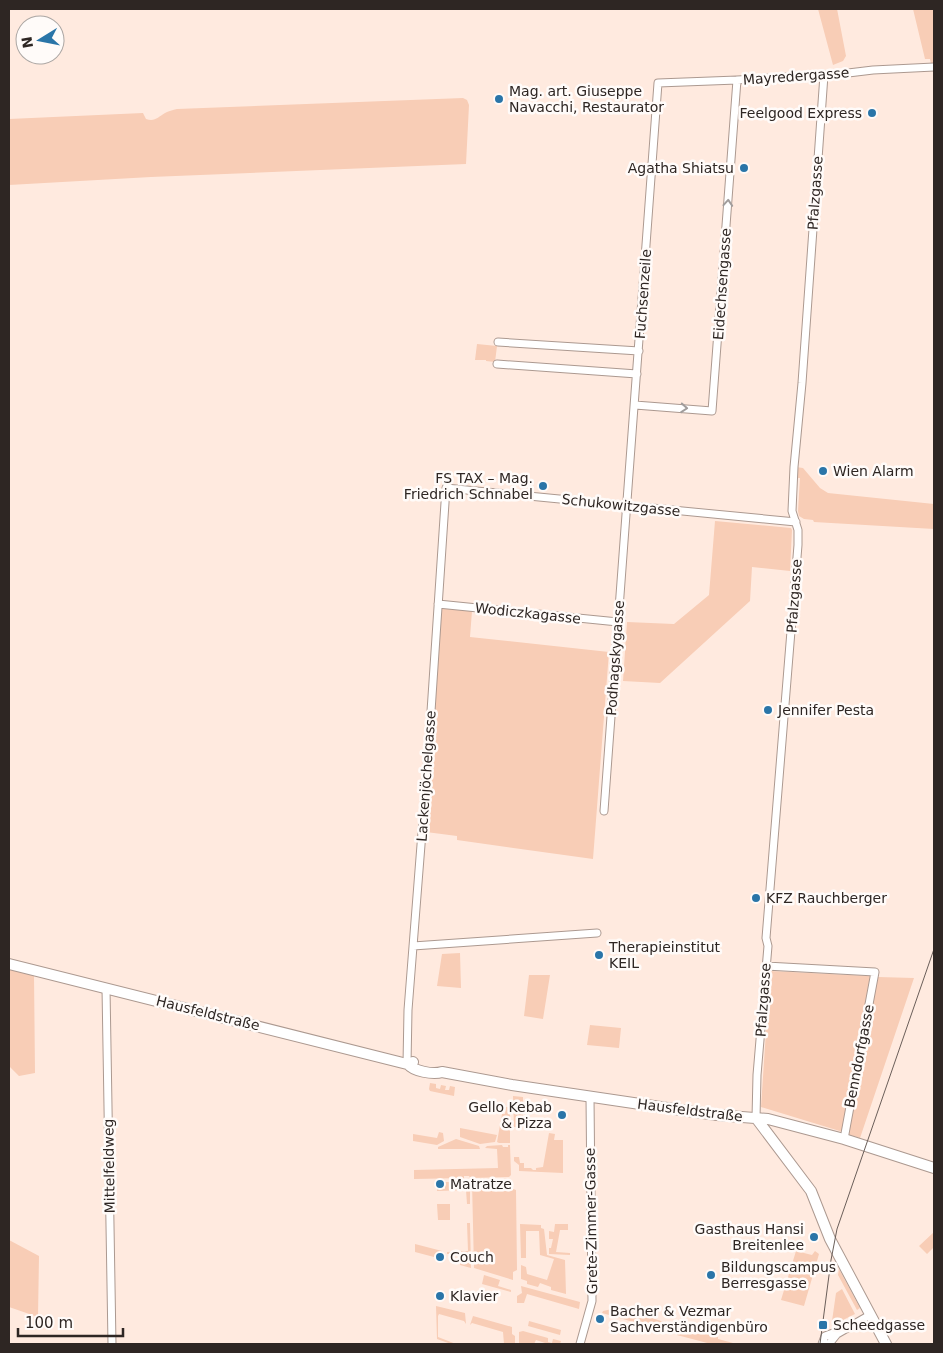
<svg xmlns="http://www.w3.org/2000/svg" width="943" height="1353" font-family="'DejaVu Sans',sans-serif">
<style>
.green{fill:#f8cdb6}
.lines{fill:none;stroke-linecap:round;stroke-linejoin:round}
.street-casing{stroke:#ac9990;stroke-width:9}
.secondary-casing{stroke:#ac9990;stroke-width:12}
.street{stroke:#fff;stroke-width:7}
.secondary{stroke:#fff;stroke-width:10}
.tram{stroke:#6a5e59;stroke-width:1}
.oneway{stroke:#a19d9c}
.poi-dot{fill:#2a75a8;stroke:#fffbf9;stroke-width:2}
.labels{text-anchor:middle;dominant-baseline:central;stroke-width:5;stroke-linejoin:round;paint-order:stroke}
.street-label{font-size:14px;fill:#2e2623;stroke:#fffbf9}
.poi-label{font-size:14px;fill:#2e2623;stroke:#fffbf9;text-anchor:start}
</style>
<rect width="100%" height="100%" fill="#ffeadf"/>
<!-- green -->
<path class="green" d="M 818,9 L 837,9 L 838,14 L 846,56 L 843,61 L 833,65 Z
M 913,9 L 934,9 L 934,63 L 931,64 L 930,59 L 925,59 Z
M 463,98 L 467,100 L 469,105 L 466,164 L 151,177 L 9,185 L 9,119 L 143,113 L 146,119 C 155,122 158,117 165,113 C 168,111 173,110 177,109 Z
M 477,344 L 497,346 L 495,362 L 486,361 L 486,360 L 475,360 Z
M 796,467 L 803,468 L 820,488 L 828,493 L 934,504 L 934,529 L 814,522 L 813,520 L 804,519 L 799,516 L 798,511 L 800,478 L 796,478 Z
M 715,521 L 791,528 L 792,530 L 790,571 L 752,567 L 750,601 L 660,683 L 623,681 L 627,622 L 674,624 L 709,595 Z
M 441,608 L 472,611 L 470,637 L 609,652 L 593,859 L 457,840 L 457,836 L 426,832 Z
M 460,953 L 461,988 L 437,986 L 442,954 Z
M 9,968 L 34,974 L 35,1073 L 19,1076 L 9,1066 Z
M 770,971 L 870,976 L 843,1132 L 761,1107 Z
M 529,975 L 550,975 L 543,1019 L 524,1016 Z
M 878,977 L 914,978 L 860,1138 L 847,1134 Z
M 590,1025 L 621,1028 L 619,1048 L 587,1045 Z
M 430,1083 L 436,1084 L 436,1088 L 440,1089 L 441,1085 L 446,1086 L 445,1090 L 449,1090 L 450,1086 L 455,1087 L 454,1096 L 430,1091 L 429,1089 Z
M 513,1096 L 523,1097 L 523,1126 L 518,1125 L 518,1127 L 514,1127 Z
M 506,1107 L 510,1107 L 510,1143 L 499,1143 L 497,1142 L 502,1114 L 505,1114 Z
M 460,1128 L 497,1135 L 495,1142 L 480,1144 L 460,1137 Z
M 439,1132 L 443,1133 L 444,1141 L 437,1145 L 413,1141 L 413,1134 L 437,1138 Z
M 549,1133 L 555,1134 L 554,1140 L 563,1140 L 563,1173 L 519,1171 L 519,1165 L 514,1161 L 514,1157 L 519,1157 L 520,1163 L 524,1163 L 524,1168 L 531,1168 L 533,1170 L 536,1170 L 536,1168 L 543,1167 Z
M 456,1139 L 479,1146 L 480,1149 L 438,1149 L 438,1147 Z
M 502,1145 L 503,1147 L 508,1147 L 508,1145 L 510,1145 L 511,1175 L 509,1177 L 470,1178 L 469,1176 L 464,1176 L 464,1178 L 414,1179 L 414,1170 L 498,1168 L 497,1149 L 485,1148 L 487,1146 Z
M 511,1181 L 511,1188 L 516,1190 L 517,1270 L 513,1272 L 513,1280 L 474,1268 L 472,1182 Z
M 445,1182 L 464,1182 L 464,1188 L 470,1188 L 470,1204 L 467,1204 L 466,1190 L 437,1191 L 437,1189 L 445,1189 Z
M 437,1204 L 450,1204 L 450,1220 L 438,1220 Z
M 467,1223 L 470,1223 L 471,1268 L 460,1265 L 463,1254 L 447,1254 L 447,1252 L 468,1251 Z
M 520,1224 L 541,1225 L 541,1228 L 544,1229 L 547,1255 L 565,1260 L 566,1294 L 551,1290 L 551,1287 L 540,1283 L 538,1287 L 527,1284 L 527,1281 L 521,1279 L 521,1265 L 526,1267 L 527,1274 L 547,1280 L 554,1259 L 540,1255 L 539,1231 L 526,1231 L 526,1258 L 521,1258 Z
M 555,1224 L 568,1224 L 568,1230 L 560,1230 L 556,1252 L 570,1253 L 570,1255 L 549,1254 L 549,1248 L 551,1248 L 553,1239 L 549,1239 L 549,1231 L 554,1232 Z
M 934,1232 L 934,1247 L 927,1254 L 919,1246 Z
M 9,1240 L 39,1256 L 38,1317 L 9,1307 Z
M 415,1244 L 442,1251 L 442,1255 L 435,1254 L 434,1257 L 415,1252 Z
M 796,1251 L 812,1255 L 815,1251 L 819,1254 L 804,1306 L 781,1300 Z
M 839,1269 L 860,1308 L 857,1310 L 838,1275 Z
M 484,1275 L 500,1280 L 498,1286 L 511,1290 L 511,1292 L 482,1284 Z
M 521,1286 L 580,1302 L 579,1309 L 527,1294 L 524,1303 L 517,1303 L 517,1296 L 522,1293 Z
M 842,1289 L 855,1314 L 839,1322 L 832,1321 L 836,1293 Z
M 436,1306 L 465,1313 L 466,1324 L 464,1321 L 439,1314 L 438,1316 L 438,1337 L 456,1344 L 451,1344 L 437,1339 Z
M 612,1309 L 623,1312 L 625,1309 L 664,1322 L 663,1324 L 670,1326 L 668,1332 L 602,1313 L 603,1311 Z
M 473,1316 L 512,1327 L 512,1334 L 515,1336 L 515,1344 L 504,1344 L 503,1332 L 472,1323 L 470,1325 Z
M 529,1321 L 561,1330 L 560,1335 L 528,1326 Z
M 686,1328 L 718,1337 L 718,1339 L 733,1343 L 733,1344 L 711,1344 L 677,1335 L 679,1330 L 685,1331 Z
M 523,1331 L 548,1338 L 548,1342 L 552,1343 L 553,1339 L 561,1341 L 560,1344 L 548,1344 L 536,1340 L 534,1344 L 519,1344 L 519,1332 Z"/>
<g class="lines">
<!-- street casing -->
<g class="street-casing">
<path id="street" d="M 498,342 L 639,351
M 497,364 L 637,374
M 635,405 L 712,411 L 737,80
M 438,604 L 618,622
M 604,811 L 658,83 L 737,80 L 840,74 L 873,70 L 934,67
M 413,946 L 597,933
M 766,966 L 875,972 L 844,1139
M 106,988 L 112,1344
M 407,1064 L 408,1010 L 428,756 L 446,488 L 796,522
M 756,1118 L 757,1075 L 768,946 L 766,938 L 798,545 L 798,530 L 792,511 L 794,467 L 802,383 L 824,75
M 580,1344 L 592,1301 L 590,1097
M 822,1344 L 825,1336 L 833,1333 L 837,1334 L 870,1315
M 829,1344 L 837,1334"/>
</g>
<!-- secondary casing -->
<g class="secondary-casing">
<path id="secondary" d="M 9,964 L 407,1064 L 413,1062
M 408,1064 C 413,1071 433,1075 442,1072 L 512,1085 L 667,1108 L 717,1115 L 768,1119 L 844,1139 L 934,1168
M 756,1118 L 811,1191 L 830,1239 L 886,1344"/>
</g>
<!-- street -->
<use href="#street" class="street"/>
<!-- secondary -->
<use href="#secondary" class="secondary"/>
<!-- tram -->
<path class="tram" d="M 820,1344 L 831,1260 L 837,1229 L 934,949"/>
</g>
<!-- one-way arrows -->
<defs><path id="oneway-chevron" d="M-2-3.5L2.5 0L-2 3.5" fill="none" stroke-width="1.6" stroke-linecap="round" stroke-linejoin="round" transform="scale(1.25)"/></defs>
<g class="oneway">
<use href="#oneway-chevron" transform="translate(728 203) rotate(-86)"/>
<use href="#oneway-chevron" transform="translate(684 408) rotate(4)"/>
</g>
<!-- markers -->
<g class="poi-dot">
<circle cx="499" cy="99" r="5"/>
<circle cx="872" cy="113" r="5"/>
<circle cx="744" cy="168" r="5"/>
<circle cx="823" cy="471" r="5"/>
<circle cx="543" cy="486" r="5"/>
<circle cx="768" cy="710" r="5"/>
<circle cx="756" cy="898" r="5"/>
<circle cx="599" cy="955" r="5"/>
<circle cx="562" cy="1115" r="5"/>
<circle cx="440" cy="1184" r="5"/>
<circle cx="814" cy="1237" r="5"/>
<circle cx="440" cy="1257" r="5"/>
<circle cx="711" cy="1275" r="5"/>
<circle cx="440" cy="1296" r="5"/>
<circle cx="600" cy="1319" r="5"/>
<rect x="818" y="1320" width="10" height="10" rx="2.5"/>
</g>
<g class="labels">
<!-- street labels -->
<g class="street-label">
<text transform="translate(796 76) rotate(-4)">Mayredergasse</text>
<text transform="translate(815 193) rotate(-86)">Pfalzgasse</text>
<text transform="translate(722 284) rotate(-86)">Eidechsengasse</text>
<text transform="translate(643 294) rotate(-86)">Fuchsenzeile</text>
<text transform="translate(621 505) rotate(6)">Schukowitzgasse</text>
<text transform="translate(794 596) rotate(-86)">Pfalzgasse</text>
<text transform="translate(528 613) rotate(6)">Wodiczkagasse</text>
<text transform="translate(615 658) rotate(-86)">Podhagskygasse</text>
<text transform="translate(426 776) rotate(-86)">Lackenjöchelgasse</text>
<text transform="translate(763 1000) rotate(-86)">Pfalzgasse</text>
<text transform="translate(208 1013) rotate(14)">Hausfeldstraße</text>
<text transform="translate(859 1056) rotate(-79)">Benndorfgasse</text>
<text transform="translate(690 1110) rotate(7)">Hausfeldstraße</text>
<text transform="translate(109 1166) rotate(-91)">Mittelfeldweg</text>
<text transform="translate(591 1221) rotate(-91)">Grete-Zimmer-Gasse</text>
</g>
<!-- poi labels -->
<g class="poi-label">
<text x="509" y="91">Mag. art. Giuseppe<tspan x="509" dy="16">Navacchi, Restaurator</tspan></text>
<text x="862" y="113" text-anchor="end">Feelgood Express</text>
<text x="734" y="168" text-anchor="end">Agatha Shiatsu</text>
<text x="833" y="471">Wien Alarm</text>
<text x="533" y="478" text-anchor="end">FS TAX – Mag.<tspan x="533" dy="16">Friedrich Schnabel</tspan></text>
<text x="778" y="710">Jennifer Pesta</text>
<text x="766" y="898">KFZ Rauchberger</text>
<text x="609" y="947">Therapieinstitut<tspan x="609" dy="16">KEIL</tspan></text>
<text x="552" y="1107" text-anchor="end">Gello Kebab<tspan x="552" dy="16">&amp; Pizza</tspan></text>
<text x="450" y="1184">Matratze</text>
<text x="804" y="1229" text-anchor="end">Gasthaus Hansi<tspan x="804" dy="16">Breitenlee</tspan></text>
<text x="450" y="1257">Couch</text>
<text x="721" y="1267">Bildungscampus<tspan x="721" dy="16">Berresgasse</tspan></text>
<text x="450" y="1296">Klavier</text>
<text x="610" y="1311">Bacher &amp; Vezmar<tspan x="610" dy="16">Sachverständigenbüro</tspan></text>
<text x="833" y="1325">Scheedgasse</text>
</g>
</g>
<!-- border -->
<rect width="943" height="1353" fill="none" stroke="#2e2623" stroke-width="20"/>
<!-- north arrow -->
<g transform="translate(40 40) rotate(260)"><circle r="24" fill="#fffbf9" stroke="#aba6a3"/>
<path d="M0-4L9 19L0 12L-9 19Z" fill="#2a75a8"/>
<text y="-8" font-size="14" font-weight="bold" text-anchor="middle" fill="#2e2623">N</text>
</g>
<!-- scale -->
<path d="M18 1328v8h105v-8" fill="none" stroke="#2e2623" stroke-width="2.5"/>
<text x="25" y="1328" font-size="15" fill="#2e2623" stroke="#fffbf9" stroke-width="4" paint-order="stroke">100 m</text>
</svg>
